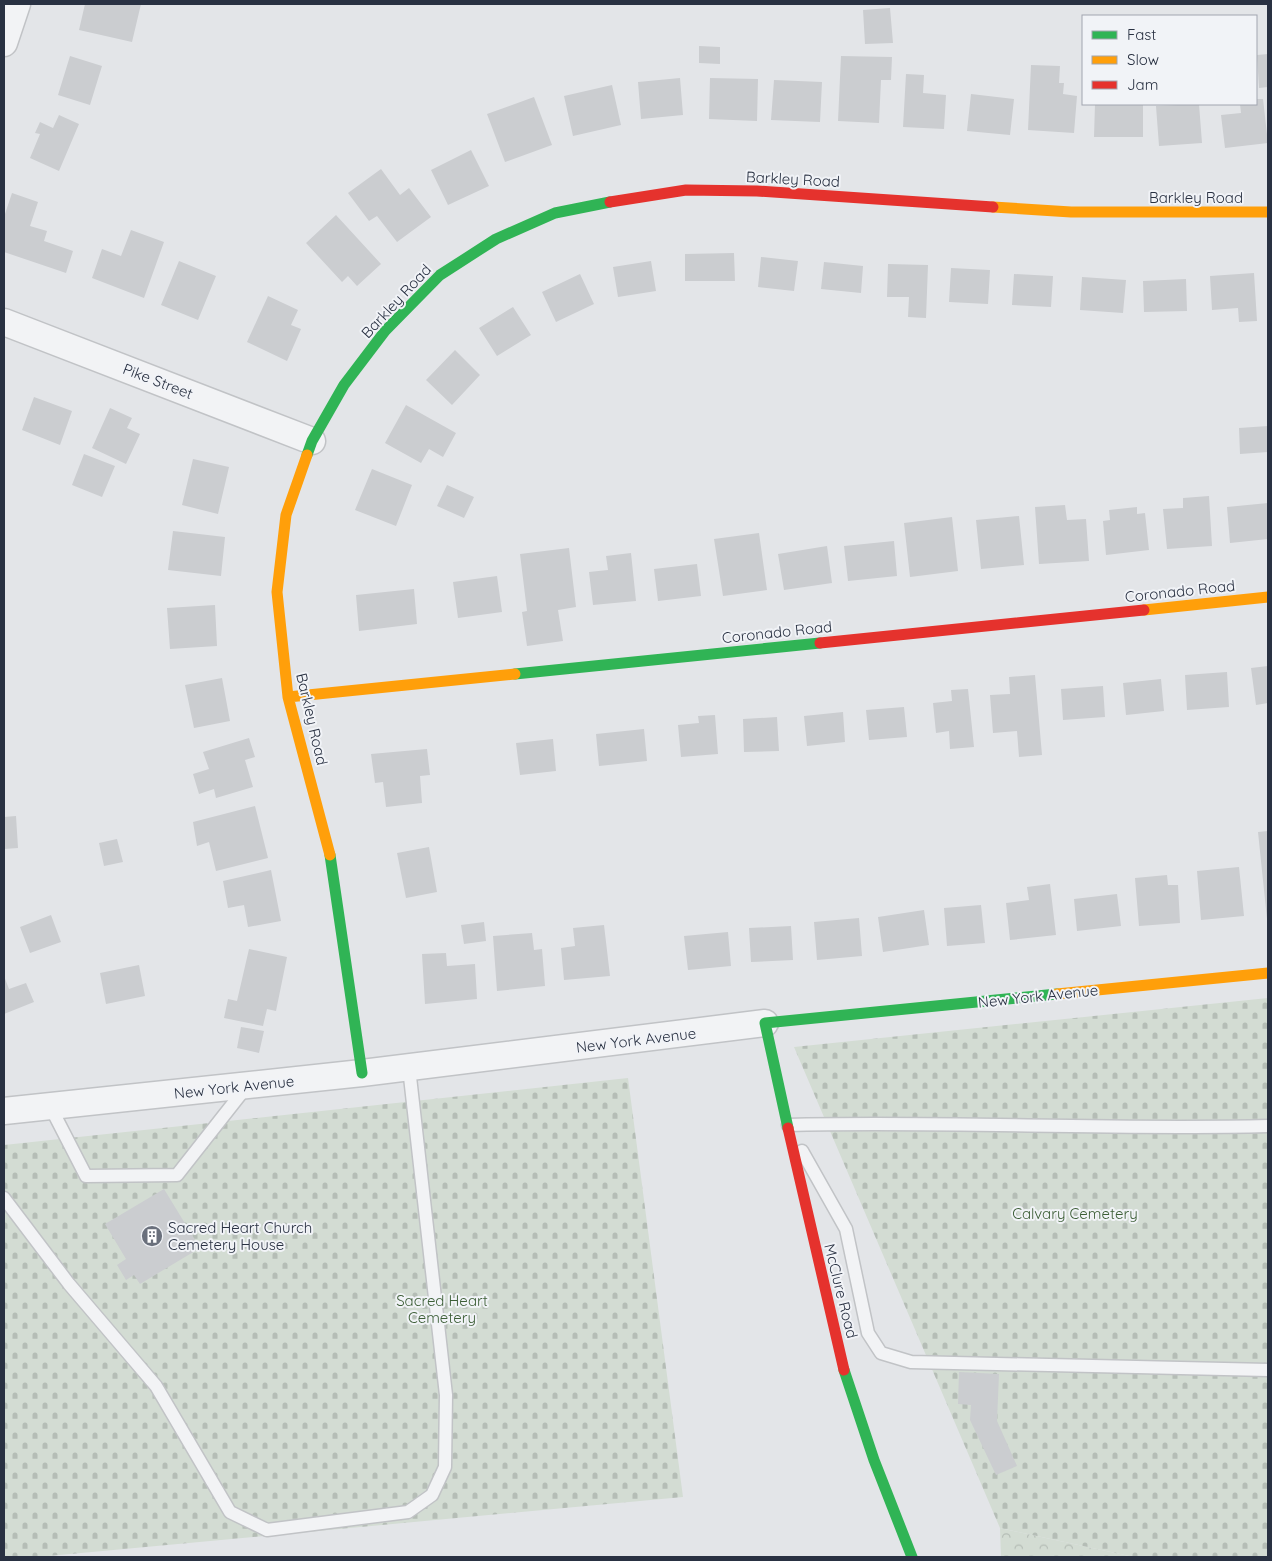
<svg xmlns="http://www.w3.org/2000/svg" width="1272" height="1561" font-family="Quicksand,sans-serif">
<style>
.forest{fill:url(#forest-crowns)}
.cemetery{fill:url(#cemetery-stones)}
.building{fill:#cbcdd0}
.lines{fill:none;stroke-linecap:round;stroke-linejoin:round}
.lane-casing{stroke:#c1c3c6;stroke-width:15}
.street-casing{stroke:#c1c3c6;stroke-width:29}
.lane{stroke:#f2f3f5;stroke-width:12}
.street{stroke:#f2f3f5;stroke-width:26}
.fast{stroke:#30b455;stroke-width:11}
.slow{stroke:#ff9f0a;stroke-width:11}
.jam{stroke:#e5322d;stroke-width:11}
.labels{text-anchor:middle;dominant-baseline:central;stroke-width:4;stroke-linejoin:round;paint-order:stroke}
.street-label{font-size:15px;fill:#293142;stroke:#f1f3f7}
.park-label{font-size:15px;fill:#3c5e36;stroke:#f1f3f7}
.poi-label{font-size:15px;fill:#293142;stroke:#f1f3f7;text-anchor:start}
</style>
<defs>
<pattern id="forest-crowns" width="20" height="18" patternUnits="userSpaceOnUse" patternTransform="scale(1.25)"><rect width="20" height="18" fill="#d3dcd3"/><path d="M2 6a3 3 0 1 1 6 0M12 15a3 3 0 1 1 6 0" fill="none" stroke="#b5bdb6"/></pattern>
<pattern id="cemetery-stones" width="16" height="16" patternUnits="userSpaceOnUse" patternTransform="scale(1.25)"><rect width="16" height="16" fill="#d3dcd3"/><path d="M2 7V4a2 2 0 0 1 4 0v3zM10 15v-3a2 2 0 0 1 4 0v3z" fill="#b5bdb6"/></pattern>
</defs>
<rect width="100%" height="100%" fill="#e3e5e8"/>
<!-- forest -->
<path class="forest" d="M 1000,1528 L 1134,1557 L 1001,1557 Z"/>
<!-- cemetery -->
<path class="cemetery" d="M 1268,998 L 1268,1557 L 1134,1557 L 1000,1528 L 794,1047 Z
M 628,1078 L 683,1497 L 38,1557 L 4,1557 L 4,1145 Z"/>
<!-- building -->
<path class="building" d="M 85,4 L 141,4 L 132,42 L 79,30 Z
M 890,8 L 893,43 L 865,44 L 863,10 Z
M 699,46 L 720,47 L 720,64 L 699,63 Z
M 1268,54 L 1268,87 L 1259,88 L 1257,55 Z
M 70,56 L 102,66 L 90,105 L 58,95 Z
M 841,56 L 892,57 L 891,80 L 881,80 L 879,123 L 838,121 Z
M 1031,65 L 1060,66 L 1059,83 L 1064,83 L 1063,94 L 1077,96 L 1074,133 L 1028,130 Z
M 906,74 L 924,75 L 923,93 L 946,95 L 944,129 L 903,127 Z
M 680,78 L 683,115 L 641,119 L 638,82 Z
M 710,78 L 758,79 L 757,121 L 709,119 Z
M 774,80 L 822,82 L 820,122 L 771,120 Z
M 612,85 L 621,125 L 573,136 L 564,96 Z
M 971,94 L 1014,99 L 1010,135 L 967,131 Z
M 534,97 L 552,145 L 505,162 L 487,114 Z
M 1256,99 L 1263,99 L 1268,143 L 1225,148 L 1221,115 L 1241,113 L 1240,104 L 1256,104 Z
M 1095,104 L 1143,104 L 1143,137 L 1094,137 Z
M 1199,104 L 1202,143 L 1159,146 L 1156,106 Z
M 59,115 L 79,124 L 59,171 L 30,158 L 40,134 L 35,133 L 40,122 L 53,128 Z
M 471,150 L 489,186 L 448,205 L 431,170 Z
M 381,169 L 400,195 L 409,188 L 431,217 L 397,242 L 377,216 L 369,221 L 348,193 Z
M 12,193 L 38,202 L 30,226 L 47,231 L 44,241 L 73,251 L 66,273 L 4,252 L 4,217 Z
M 336,215 L 381,264 L 357,286 L 348,276 L 342,282 L 306,243 Z
M 131,230 L 164,242 L 144,298 L 92,278 L 102,249 L 121,256 Z
M 734,253 L 735,281 L 685,281 L 685,254 Z
M 761,257 L 798,261 L 794,291 L 758,287 Z
M 179,261 L 216,276 L 198,320 L 161,305 Z
M 651,261 L 656,291 L 618,297 L 613,267 Z
M 824,262 L 863,266 L 861,293 L 821,289 Z
M 888,264 L 928,265 L 926,318 L 908,317 L 909,297 L 887,297 Z
M 951,268 L 990,270 L 988,304 L 949,302 Z
M 1254,273 L 1257,321 L 1239,322 L 1238,308 L 1212,310 L 1210,276 Z
M 580,274 L 594,304 L 556,322 L 542,292 Z
M 1014,274 L 1053,276 L 1051,307 L 1012,305 Z
M 1082,277 L 1126,280 L 1123,313 L 1080,310 Z
M 1186,279 L 1187,311 L 1144,312 L 1143,281 Z
M 268,296 L 298,310 L 291,325 L 301,329 L 287,361 L 247,342 Z
M 513,307 L 531,335 L 497,356 L 479,328 Z
M 455,350 L 480,375 L 452,405 L 426,380 Z
M 34,397 L 72,411 L 60,445 L 22,430 Z
M 406,405 L 456,433 L 443,457 L 429,449 L 421,463 L 385,443 Z
M 110,408 L 132,418 L 127,428 L 140,434 L 126,464 L 92,448 Z
M 1268,426 L 1268,452 L 1240,454 L 1239,428 Z
M 84,454 L 115,466 L 102,497 L 72,485 Z
M 193,459 L 229,467 L 218,514 L 182,505 Z
M 372,469 L 412,485 L 396,526 L 355,510 Z
M 447,485 L 474,497 L 464,518 L 437,506 Z
M 1209,496 L 1212,546 L 1167,549 L 1163,509 L 1183,508 L 1183,498 Z
M 1268,503 L 1268,539 L 1230,543 L 1227,507 Z
M 1065,505 L 1067,520 L 1086,519 L 1089,561 L 1039,564 L 1035,507 Z
M 1137,507 L 1137,514 L 1145,513 L 1149,550 L 1106,555 L 1103,521 L 1110,520 L 1109,510 Z
M 1019,516 L 1024,565 L 981,569 L 976,520 Z
M 952,517 L 958,571 L 910,577 L 904,523 Z
M 173,531 L 225,537 L 221,576 L 168,570 Z
M 759,533 L 767,590 L 723,596 L 714,539 Z
M 894,541 L 897,576 L 848,581 L 844,546 Z
M 827,546 L 832,583 L 784,590 L 778,554 Z
M 569,548 L 576,607 L 558,610 L 563,641 L 527,646 L 522,612 L 527,611 L 520,554 Z
M 631,553 L 636,601 L 593,605 L 589,572 L 608,570 L 606,556 Z
M 697,564 L 701,596 L 658,601 L 654,569 Z
M 497,576 L 502,612 L 458,618 L 453,582 Z
M 414,589 L 417,624 L 359,631 L 356,595 Z
M 215,605 L 217,646 L 170,649 L 167,608 Z
M 1268,666 L 1268,703 L 1256,705 L 1251,668 Z
M 1227,672 L 1229,707 L 1187,710 L 1185,675 Z
M 1035,675 L 1042,755 L 1019,757 L 1017,731 L 993,733 L 990,695 L 1010,694 L 1009,677 Z
M 222,678 L 230,721 L 194,728 L 185,685 Z
M 1161,679 L 1164,711 L 1126,715 L 1123,683 Z
M 1103,686 L 1105,717 L 1063,720 L 1061,689 Z
M 968,689 L 974,747 L 950,749 L 949,731 L 936,733 L 933,703 L 952,701 L 951,690 Z
M 904,707 L 907,737 L 869,740 L 866,710 Z
M 843,712 L 845,742 L 807,746 L 804,716 Z
M 715,715 L 718,754 L 681,757 L 678,725 L 699,723 L 698,716 Z
M 777,717 L 779,751 L 744,752 L 743,719 Z
M 644,729 L 647,761 L 599,766 L 596,734 Z
M 249,738 L 255,757 L 245,760 L 253,787 L 216,798 L 214,789 L 199,794 L 193,774 L 209,769 L 203,752 Z
M 553,739 L 556,771 L 520,775 L 516,743 Z
M 427,749 L 430,775 L 420,776 L 422,803 L 386,807 L 383,782 L 375,783 L 371,754 Z
M 255,806 L 268,858 L 216,871 L 209,842 L 197,846 L 193,822 Z
M 16,816 L 18,848 L 4,849 L 4,817 Z
M 1268,831 L 1268,919 L 1267,919 L 1258,832 Z
M 117,839 L 123,862 L 104,866 L 99,843 Z
M 429,847 L 437,892 L 406,898 L 397,853 Z
M 1239,867 L 1244,916 L 1201,920 L 1197,871 Z
M 271,870 L 281,921 L 248,927 L 244,905 L 228,908 L 223,881 Z
M 1167,875 L 1168,885 L 1178,885 L 1180,923 L 1139,926 L 1135,878 Z
M 1050,884 L 1056,935 L 1010,940 L 1006,903 L 1029,900 L 1027,887 Z
M 1117,894 L 1121,926 L 1077,931 L 1074,899 Z
M 981,905 L 985,943 L 947,946 L 944,908 Z
M 924,910 L 929,945 L 883,952 L 878,917 Z
M 51,915 L 61,942 L 30,953 L 20,927 Z
M 859,918 L 862,956 L 817,960 L 814,922 Z
M 484,922 L 486,941 L 464,944 L 461,925 Z
M 604,925 L 610,976 L 564,980 L 561,948 L 575,946 L 573,928 Z
M 791,926 L 793,960 L 751,962 L 749,928 Z
M 728,932 L 731,966 L 688,970 L 684,936 Z
M 532,933 L 534,950 L 542,949 L 545,986 L 497,991 L 493,936 Z
M 249,949 L 287,957 L 276,1011 L 267,1009 L 263,1026 L 224,1018 L 228,999 L 237,1001 Z
M 446,953 L 447,966 L 475,964 L 477,999 L 425,1004 L 422,954 Z
M 139,965 L 145,996 L 106,1004 L 100,973 Z
M 4,976 L 9,989 L 26,983 L 34,1002 L 4,1014 Z
M 241,1027 L 264,1031 L 259,1053 L 237,1048 Z
M 164,1189 L 200,1248 L 140,1284 L 134,1275 L 126,1280 L 117,1265 L 126,1259 L 105,1224 Z
M 959,1372 L 999,1374 L 997,1421 L 1017,1466 L 996,1475 L 970,1420 L 971,1405 L 958,1404 Z"/>
<g class="lines">
<!-- lane casing -->
<g class="lane-casing">
<path id="lane" d="M 50,1106 L 86,1176 L 177,1175 L 247,1086
M 789,1127 L 788,1125 C 948,1121 1108,1130 1268,1126
M 802,1151 L 846,1229 L 868,1333 L 881,1353 L 911,1362 L 1268,1370
M 4,1198 L 69,1284 L 156,1386 L 230,1512 L 267,1530 L 408,1512 L 432,1495 L 445,1467 L 446,1395 L 409,1068"/>
</g>
<!-- street casing -->
<g class="street-casing">
<path id="street" d="M 4,43 L 17,4
M 4,322 L 312,441
M 4,1111 L 362,1073 L 765,1023"/>
</g>
<!-- lane -->
<use href="#lane" class="lane"/>
<!-- street -->
<use href="#street" class="street"/>
<!-- fast -->
<path class="fast" d="M 307,455 L 312,441 L 344,385 L 385,331 L 440,275 L 496,239 L 555,213 L 610,202
M 515,674 L 820,643
M 330,855 L 362,1073
M 788,1128 L 765,1023 L 1057,994
M 844,1370 L 874,1460 L 912,1557"/>
<!-- slow -->
<path class="slow" d="M 993,207 L 1071,212 L 1268,212
M 307,455 L 286,515 L 277,592 L 288,697 L 330,855
M 1144,610 L 1268,597
M 288,697 L 515,674
M 1057,994 L 1268,973"/>
<!-- jam -->
<path class="jam" d="M 610,202 L 686,190 L 757,191 L 993,207
M 820,643 L 1144,610
M 788,1128 L 844,1370"/>
</g>
<!-- icons -->
<defs>
<g id="building-disc" transform="scale(1.125)"><circle r="9.5" fill="#6a707c" stroke="#f1f3f7"/><path d="M-4-6H4V6H1V3H-1V6H-4ZM-2.5-4.3h1.7v1.8h-1.7ZM.8-4.3h1.7v1.8H.8ZM-2.5-1h1.7V.8h-1.7ZM.8-1h1.7V.8H.8Z" fill="#fff"/></g>
</defs>
<g fill-rule="evenodd">
<use href="#building-disc" x="152" y="1236"/>
</g>
<g class="labels">
<!-- street labels -->
<g class="street-label">
<text transform="translate(793 179) rotate(3)">Barkley Road</text>
<text x="1196" y="197">Barkley Road</text>
<text transform="translate(396 301) rotate(-47)">Barkley Road</text>
<text transform="translate(158 381) rotate(21)">Pike Street</text>
<text transform="translate(1180 591) rotate(-6)">Coronado Road</text>
<text transform="translate(777 632) rotate(-6)">Coronado Road</text>
<text transform="translate(312 719) rotate(77)">Barkley Road</text>
<text transform="translate(1038 996) rotate(-6)">New York Avenue</text>
<text transform="translate(636 1040) rotate(-7)">New York Avenue</text>
<text transform="translate(234 1087) rotate(-6)">New York Avenue</text>
<text transform="translate(841 1291) rotate(76)">McClure Road</text>
</g>
<!-- park labels -->
<g class="park-label">
<text x="1075" y="1213">Calvary Cemetery</text>
<text x="442" y="1300">Sacred Heart<tspan x="442" dy="17">Cemetery</tspan></text>
</g>
<!-- poi labels -->
<g class="poi-label">
<text x="168" y="1227">Sacred Heart Church<tspan x="168" dy="17">Cemetery House</tspan></text>
</g>
</g>
<!-- border -->
<rect width="1272" height="1561" fill="none" stroke="#293142" stroke-width="10"/>
<!-- legend -->
<rect x="1082" y="15" width="175" height="90" fill="#f1f3f7" stroke="#a1a5af"/>
<rect x="1092" y="31" width="25" height="8" fill="#30b455" stroke="#a1a5af"/>
<text x="1127" y="40" font-size="15" fill="#293142">Fast</text>
<rect x="1092" y="56" width="25" height="8" fill="#ff9f0a" stroke="#a1a5af"/>
<text x="1127" y="65" font-size="15" fill="#293142">Slow</text>
<rect x="1092" y="81" width="25" height="8" fill="#e5322d" stroke="#a1a5af"/>
<text x="1127" y="90" font-size="15" fill="#293142">Jam</text>
</svg>
